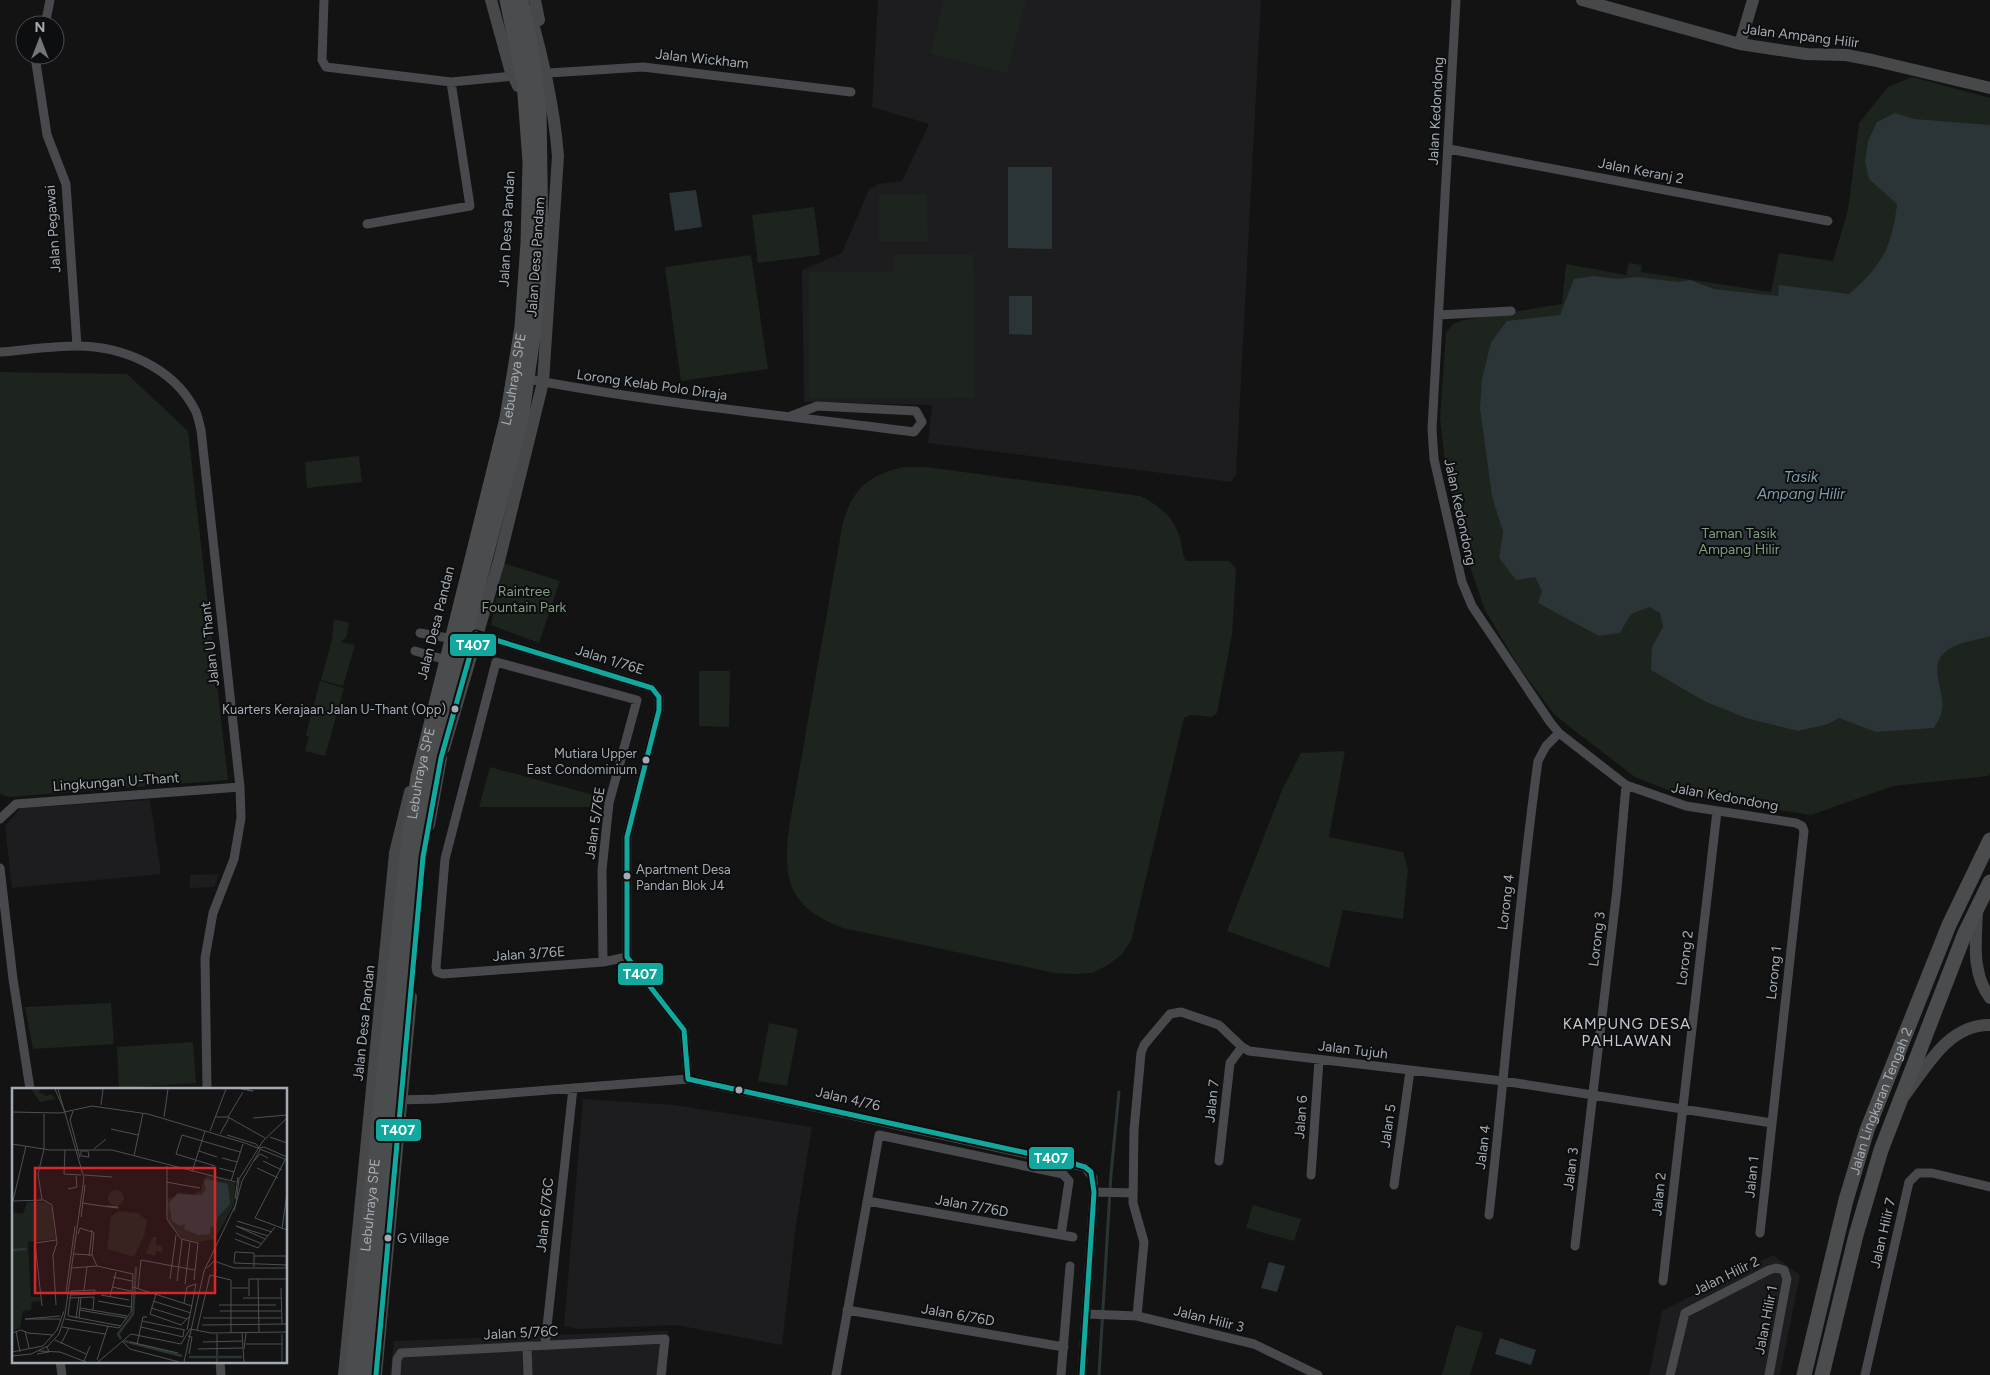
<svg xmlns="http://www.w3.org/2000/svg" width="1990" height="1375" font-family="Figtree,sans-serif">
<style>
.built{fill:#1d1d1f}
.green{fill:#1d231d}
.water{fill:#2b3437}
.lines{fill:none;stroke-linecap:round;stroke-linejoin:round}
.stream{stroke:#2b3437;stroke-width:3}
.street{stroke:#47494c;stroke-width:9}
.secondary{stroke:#46484a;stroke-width:12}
.highway{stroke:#4a4c4d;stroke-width:15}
.highway-bridge{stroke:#4a4c4d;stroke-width:15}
.bus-1-casing{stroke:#0d0e0f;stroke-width:9}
.bus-1{stroke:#12a89d;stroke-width:5}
.bus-dot{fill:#a5abb3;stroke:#0d0e0f;stroke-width:2}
.labels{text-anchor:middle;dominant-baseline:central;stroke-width:4;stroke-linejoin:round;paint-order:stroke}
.bus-label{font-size:13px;fill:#a5abb3;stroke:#0d0e0f;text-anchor:end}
.street-label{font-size:14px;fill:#a5abb3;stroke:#0d0e0f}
.park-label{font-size:14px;fill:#809d7d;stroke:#0d0e0f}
.water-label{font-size:15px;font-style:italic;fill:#7e9dac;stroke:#0d0e0f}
.neighbourhood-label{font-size:15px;letter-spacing:1px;fill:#c6cad0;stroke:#0d0e0f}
.inset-river{fill:none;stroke:#2b3437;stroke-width:2.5}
.inset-road{fill:none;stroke:#4d5053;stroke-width:1}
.view{fill:#d62828;fill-opacity:0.15;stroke:#d62828;stroke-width:2.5}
.inset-edge{fill:none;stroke:#a5abb3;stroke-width:2.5}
.line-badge{stroke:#0d0e0f;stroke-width:2}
.badge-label{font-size:14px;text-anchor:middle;font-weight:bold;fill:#fff}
</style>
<rect width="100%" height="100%" fill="#131313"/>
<!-- built -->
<path class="built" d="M 878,0 L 1261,0 L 1236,475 L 1231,482 L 928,443 L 932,405 L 804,402 L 802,270 L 842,253 L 869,189 L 879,184 L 902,181 L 929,124 L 872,107 Z
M 150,800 L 161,874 L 12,888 L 5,826 L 21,808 Z
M 219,874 L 214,887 L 190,888 L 190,875 Z
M 583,1099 L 674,1105 L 812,1127 L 796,1225 L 782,1345 L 676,1325 L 579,1329 L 564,1326 Z
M 1773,1255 L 1800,1275 L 1780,1375 L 1649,1375 L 1662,1311 Z
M 668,1331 L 667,1375 L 390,1375 L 394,1341 Z"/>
<!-- green -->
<path class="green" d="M 944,0 L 1026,0 L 1007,73 L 930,54 Z
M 1912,77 L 1990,98 L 1990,773 L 1988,776 L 1893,786 L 1811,815 L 1675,793 L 1635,777 L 1575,731 L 1554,714 L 1519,667 L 1485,610 L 1472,573 L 1446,472 L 1440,418 L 1446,333 L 1453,324 L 1464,320 L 1562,304 L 1566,264 L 1626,275 L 1629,263 L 1642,265 L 1641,272 L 1771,292 L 1779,253 L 1833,261 L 1848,210 L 1859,123 L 1888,87 Z
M 927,194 L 928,241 L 879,241 L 879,195 Z
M 814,207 L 820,255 L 758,263 L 752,215 Z
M 751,255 L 768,369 L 681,381 L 665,267 Z
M 894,255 L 974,255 L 975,398 L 809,399 L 809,272 L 894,272 Z
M 0,372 L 127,374 L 188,431 L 228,780 L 9,797 L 0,794 Z
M 359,456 L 362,482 L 307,488 L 305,462 Z
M 904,467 L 927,467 L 1140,496 C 1159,505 1174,517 1180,538 C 1182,546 1182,555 1186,561 L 1229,561 L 1236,569 L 1232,635 L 1217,713 L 1212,717 L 1191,715 L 1184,718 L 1131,941 L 1121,955 L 1108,965 L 1092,973 L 1074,974 L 1055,973 L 843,928 C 790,908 782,882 789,828 L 843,522 C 854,487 869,475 904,467 Z
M 503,563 L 560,581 L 539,643 L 491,625 Z
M 334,619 L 349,623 L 346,638 L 341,642 L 355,645 L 343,686 L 321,680 L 332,640 Z
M 699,671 L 730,671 L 729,727 L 699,726 Z
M 320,681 L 344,688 L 325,756 L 305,751 L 309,737 L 306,735 Z
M 1345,751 L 1329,837 L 1403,852 L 1408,869 L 1403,919 L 1343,910 L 1329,968 L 1227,931 L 1282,790 L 1301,753 Z
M 490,767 L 601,797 L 600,807 L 479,807 Z
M 111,1003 L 114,1044 L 33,1049 L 25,1007 Z
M 769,1023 L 798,1029 L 787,1086 L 758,1081 Z
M 193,1042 L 196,1083 L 119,1088 L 117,1047 Z
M 1253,1205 L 1301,1219 L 1294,1241 L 1246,1228 Z
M 1456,1325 L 1483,1333 L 1470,1375 L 1442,1375 Z"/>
<!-- water -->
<path class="water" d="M 1895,113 L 1914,119 L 1990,125 L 1990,636 C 1978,640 1960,642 1949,649 C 1924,665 1948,692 1941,714 C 1940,719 1936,724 1934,728 L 1876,732 L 1839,718 L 1828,724 L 1798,731 L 1746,718 L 1704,701 L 1651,670 L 1652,647 L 1663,627 L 1660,613 L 1649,607 L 1631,614 L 1620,633 L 1599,636 L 1538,603 L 1542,591 L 1535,577 L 1516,580 L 1499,558 L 1503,532 L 1492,496 L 1480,408 L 1482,379 L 1491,342 L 1507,321 L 1560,315 L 1574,279 L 1593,276 L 1619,279 L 1636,277 L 1679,282 L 1690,280 L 1714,289 L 1778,296 L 1779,285 L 1849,294 C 1882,266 1892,247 1897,204 L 1869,179 L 1865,161 L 1868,141 L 1877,122 Z
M 1008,167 L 1052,167 L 1052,249 L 1008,248 Z
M 696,190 L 702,227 L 675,231 L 669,193 Z
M 1009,296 L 1032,296 L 1032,335 L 1009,334 Z
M 1269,1262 L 1285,1266 L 1277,1292 L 1261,1288 Z
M 1500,1338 L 1536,1350 L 1531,1365 L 1495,1354 Z"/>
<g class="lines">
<!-- stream -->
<path class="stream" d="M 1099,1375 L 1111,1174 L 1119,1092"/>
<!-- street -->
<path class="street" d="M 324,0 L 322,60 L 326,67 L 451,82 L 514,76
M 1456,0 L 1432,429 L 1434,459 L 1462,582 L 1472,606 L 1550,722 L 1559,733 L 1626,785 L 1686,806 L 1796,823 L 1802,826 L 1804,831 L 1760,1233
M 45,25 L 50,0
M 38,55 L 36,63 L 47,135 L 66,184 L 77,346
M 549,73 L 643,67 L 851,92
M 1449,149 L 1828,221
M 367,224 L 470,206 L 451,82
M 1439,315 L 1511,311
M 0,352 C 25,350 52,346 77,346 C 122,346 172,367 194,408 C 198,414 199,423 201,430 L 240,787 L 241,818 L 234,859 L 213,913 L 205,958 L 207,1089
M 523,378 C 652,403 783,415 914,432 L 922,422 L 916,411 L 817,406 L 791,416
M 420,633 L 448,638
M 476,634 L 652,688 L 659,697 L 659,710 L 627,837 L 627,957 L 684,1030 L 688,1079
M 415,651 L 443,659
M 0,819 L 16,804 L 240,787
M 0,868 L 13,979 L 30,1089
M 603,962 L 602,870 L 609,803 L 637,700 L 496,662 L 445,859 L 436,967 L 437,972 L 443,974 L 603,962 L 627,957
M 398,1100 L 436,1099 L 688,1079 L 1085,1167 L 1093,1178 L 1094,1192 L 1082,1375
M 1219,1161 L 1230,1063 L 1242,1047
M 1311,1175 L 1319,1060
M 1394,1185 L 1410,1071
M 1094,1192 L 1133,1193
M 867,1201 L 1073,1237
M 1489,1215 C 1506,1064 1517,912 1538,761 L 1546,746 L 1559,733
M 1575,1246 L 1617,889 L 1626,785
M 1663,1281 L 1717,811
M 847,1310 L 1064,1347
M 1086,1314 L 1137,1316 L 1254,1344 L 1318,1375
M 1137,1316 L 1144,1242 L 1133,1203 L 1134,1130 L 1141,1053 L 1144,1045 L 1170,1014 L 1181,1012 L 1219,1025 L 1242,1047 L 1249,1051 L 1503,1081 L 1772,1123
M 545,1345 L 573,1088
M 527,1346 L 528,1375
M 60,1361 L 62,1375
M 220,1361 L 221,1375
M 396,1375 L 397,1359 L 401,1353 L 665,1339 L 661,1375
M 836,1375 L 879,1135 L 1063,1174 L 1069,1181 L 1061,1235
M 1061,1375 L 1070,1266
M 1670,1375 L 1685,1313 L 1769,1270 L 1776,1268 L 1784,1270 L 1787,1279 L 1769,1375
M 1865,1375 L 1909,1182 L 1918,1173 L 1932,1173 L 1990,1187"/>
<!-- secondary -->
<path class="secondary" d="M 491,0 L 510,69 L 518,86
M 535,0 L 539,20
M 1582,0 L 1740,44 L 1806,54 L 1846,55 L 1872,60 L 1990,88
M 1740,44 L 1753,0
M 444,748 L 499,561 L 543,382 L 558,156 C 554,106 543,60 530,12
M 429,825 L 441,758
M 1977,911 C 1976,941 1971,972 1990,998
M 1905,1095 C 1927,1066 1949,1024 1990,1025
M 344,1375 L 395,853 L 410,792
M 376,1375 L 411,997"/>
<!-- highway -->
<g class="highway">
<path id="s1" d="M 1804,1375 L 1846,1200 L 1867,1130 L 1949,925 L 1990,840"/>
<path d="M 1822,1375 L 1856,1235 L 1881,1150 L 1965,933 L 1990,882"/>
</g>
<!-- highway-bridge -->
<g class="highway-bridge">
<path id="s2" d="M 352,1375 L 408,846 L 418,777 L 507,418 L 522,327 L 528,243 L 530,162 L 524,82 L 507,0"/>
<path d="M 364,1375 L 419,848 L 429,779 L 445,712 L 521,421 L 534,329 L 541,245 L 539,108 L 530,43 L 521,0"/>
</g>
<!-- bus-1 casing -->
<g class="bus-1-casing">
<path id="bus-1" d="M 376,1375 L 423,857 L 441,758 L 476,634 L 652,688 L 659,697 L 659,710 L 627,837 L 627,957 L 684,1030 L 688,1079 L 1068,1162 L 1085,1167 L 1091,1172 L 1094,1192 L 1082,1375"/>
</g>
<!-- bus-1 -->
<use href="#bus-1" class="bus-1"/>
</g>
<!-- markers -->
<g class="bus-dot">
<circle cx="455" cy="709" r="4.5"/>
<circle cx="646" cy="760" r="4.5"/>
<circle cx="627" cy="876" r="4.5"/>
<circle cx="739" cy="1090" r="4.5"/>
<circle cx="388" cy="1238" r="4.5"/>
</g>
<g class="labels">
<!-- bus labels -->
<g class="bus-label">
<text x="446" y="709">Kuarters Kerajaan Jalan U-Thant (Opp)</text>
<text x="637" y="753">Mutiara Upper<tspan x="637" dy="16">East Condominium</tspan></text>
<text x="636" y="869" text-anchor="start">Apartment Desa<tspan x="636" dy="16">Pandan Blok J4</tspan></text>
<text x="397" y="1238" text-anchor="start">G Village</text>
</g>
<!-- street labels -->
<g class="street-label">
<text transform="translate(1801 36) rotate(7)">Jalan Ampang Hilir</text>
<text transform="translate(702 59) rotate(6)">Jalan Wickham</text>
<text transform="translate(1436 111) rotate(-87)">Jalan Kedondong</text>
<text transform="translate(1641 171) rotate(11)">Jalan Keranj 2</text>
<text transform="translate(53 229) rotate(-94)">Jalan Pegawai</text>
<text transform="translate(507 229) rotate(-87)">Jalan Desa Pandan</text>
<text transform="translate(536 257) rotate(-86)">Jalan Desa Pandam</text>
<text stroke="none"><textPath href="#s2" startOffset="1011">Lebuhraya SPE</textPath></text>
<text transform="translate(652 385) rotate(8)">Lorong Kelab Polo Diraja</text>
<text transform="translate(1460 512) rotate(78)">Jalan Kedondong</text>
<text transform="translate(436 623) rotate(-76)">Jalan Desa Pandan</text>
<text transform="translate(210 644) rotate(-96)">Jalan U Thant</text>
<text transform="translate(610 660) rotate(17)">Jalan 1/76E</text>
<text stroke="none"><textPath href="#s2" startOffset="606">Lebuhraya SPE</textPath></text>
<text transform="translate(116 782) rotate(-4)">Lingkungan U-Thant</text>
<text transform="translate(1725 797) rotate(10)">Jalan Kedondong</text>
<text transform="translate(595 823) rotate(-82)">Jalan 5/76E</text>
<text transform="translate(1506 902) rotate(-83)">Lorong 4</text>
<text transform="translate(1597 939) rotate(-83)">Lorong 3</text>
<text transform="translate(529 954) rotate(-4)">Jalan 3/76E</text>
<text transform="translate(1685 958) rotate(-83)">Lorong 2</text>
<text transform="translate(1774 973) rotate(-84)">Lorong 1</text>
<text transform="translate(364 1023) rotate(-84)">Jalan Desa Pandan</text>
<text transform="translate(1353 1050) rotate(7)">Jalan Tujuh</text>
<text transform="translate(848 1099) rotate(13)">Jalan 4/76</text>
<text transform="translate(1212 1101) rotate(-84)">Jalan 7</text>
<text stroke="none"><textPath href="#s1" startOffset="285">Jalan Lingkaran Tengah 2</textPath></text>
<text transform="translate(1301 1117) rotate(-86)">Jalan 6</text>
<text transform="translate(1388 1126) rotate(-82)">Jalan 5</text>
<text transform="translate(1483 1147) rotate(-83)">Jalan 4</text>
<text transform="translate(1571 1169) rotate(-83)">Jalan 3</text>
<text transform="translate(1752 1177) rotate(-84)">Jalan 1</text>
<text transform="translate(1659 1194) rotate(-84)">Jalan 2</text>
<text stroke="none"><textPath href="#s2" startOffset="171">Lebuhraya SPE</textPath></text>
<text transform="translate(972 1206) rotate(10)">Jalan 7/76D</text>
<text transform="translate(545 1215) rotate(-84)">Jalan 6/76C</text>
<text transform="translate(1883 1233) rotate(-77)">Jalan Hilir 7</text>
<text transform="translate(1726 1276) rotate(-26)">Jalan Hilir 2</text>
<text transform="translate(958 1315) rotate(10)">Jalan 6/76D</text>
<text transform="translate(1209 1319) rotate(14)">Jalan Hilir 3</text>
<text transform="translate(1766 1320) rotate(-79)">Jalan Hilir 1</text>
<text transform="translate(521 1333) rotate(-3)">Jalan 5/76C</text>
</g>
<!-- park labels -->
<g class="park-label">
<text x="1739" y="533">Taman Tasik<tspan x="1739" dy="16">Ampang Hilir</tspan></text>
<text x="524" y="591">Raintree<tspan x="524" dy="16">Fountain Park</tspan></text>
</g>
<!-- water labels -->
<g class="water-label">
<text x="1801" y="477">Tasik<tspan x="1801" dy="17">Ampang Hilir</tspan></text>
</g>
<!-- neighbourhood labels -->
<g class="neighbourhood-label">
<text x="1627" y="1024">KAMPUNG DESA<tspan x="1627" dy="17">PAHLAWAN</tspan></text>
</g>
</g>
<!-- overview -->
<g transform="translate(12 1088)">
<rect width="275" height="275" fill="#131313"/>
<path d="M 19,1 L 28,1 L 27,4 L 35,8 L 39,6 L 44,11 L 28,14 ZM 196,87 L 223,95 L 222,116 L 203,151 L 187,154 L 171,151 L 157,136 L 154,111 L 164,108 L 165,104 L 183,107 L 184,103 L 189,104 L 191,92 ZM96 110a8 8 0 1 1 16 0a8 8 0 1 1-16 0ZM 15,114 L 34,114 L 40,120 L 43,151 L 16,154 L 19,209 L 28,209 L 29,213 L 20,214 L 19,222 L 11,223 L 8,240 L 0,243 L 0,124 L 11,126 ZM 107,123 L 126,125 L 135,132 L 133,145 L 122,169 L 95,161 L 99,128 ZM 141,149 L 145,149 L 143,156 L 150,159 L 150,164 L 144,163 L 143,168 L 134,165 Z" fill="#1d231d"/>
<path d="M 194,91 L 216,96 L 218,116 L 206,129 L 204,137 L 198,140 L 198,146 L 186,147 L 172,141 L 173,136 L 168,138 L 160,133 L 157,115 L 165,106 L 190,107 L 194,101 L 192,95 Z" fill="#2b3437"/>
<path class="inset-river" d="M 0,162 L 15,161M 109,251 L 106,246 L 121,226 L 124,179M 112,253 L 170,268M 177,269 L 204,269M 206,269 L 230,269"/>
<path class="inset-road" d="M 43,1 L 53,24M 229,1 L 241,3 L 233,1M 89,17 L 91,1M 61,23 L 58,32 L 68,70M 0,24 L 48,25 L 80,18 L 136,26 L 233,55 L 275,72M 152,29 L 156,1M 203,29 L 216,29 L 253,50M 216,29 L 231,4M 241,30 L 275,27M 99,41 L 126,47M 198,43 L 214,1M 208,46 L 217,30M 215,47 L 244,56 L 247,60M 258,49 L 275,55M 0,56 L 38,62 L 100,62 L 224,94M 247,60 L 252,59 L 275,69M 82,61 L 94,51M 53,62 L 52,86 L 69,87M 69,63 L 76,63 L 77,69 L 69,68 ZM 187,63 L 205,69M 122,68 L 131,25M 210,70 L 225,74M 273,72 L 243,130 L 275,142M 242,73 L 248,66 L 256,70M 251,73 L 270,82M 155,78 L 155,131 L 169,151 L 186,155 L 182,192M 203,78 L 164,66 L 170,47 L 228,64M 207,80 L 222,84M 245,80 L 266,90M 180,84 L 193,43M 72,87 L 100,89M 219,93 L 231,56M 154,94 L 188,100M 56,101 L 65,99 L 64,88M 223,111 L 226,89M 30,112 L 26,86 L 32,61 L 32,26M 0,113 L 32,112 L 40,117 L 45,155 L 41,167 L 44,217M 1,113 L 14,58M 70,115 L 90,118 L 106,120 L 106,119 L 94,118M 222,123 L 230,93 L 248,62M 69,129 L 73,97M 225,133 L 260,144M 224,138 L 253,151M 224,138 L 256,148M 270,141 L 275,105M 79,142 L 82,145 L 80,167 L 85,178M 224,145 L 250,156M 66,146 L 68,140 L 80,144 L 77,168M 223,151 L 246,160 L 263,139M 62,166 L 80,167M 242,168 L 274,168M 222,175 L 275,177M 222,175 L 223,164 L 242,165 L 242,179M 274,179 L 275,147M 195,180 L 202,173 L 222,180 L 275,180M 101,189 L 120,193M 158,191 L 164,147M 246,191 L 247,245M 165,193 L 170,152M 173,196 L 178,154M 100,199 L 119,203M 121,199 L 180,218M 126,200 L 129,172 L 183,182M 220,200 L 237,200M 269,200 L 270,236M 72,202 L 75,179M 54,204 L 63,138M 144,206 L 138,226 L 169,237 L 178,228M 58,207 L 83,206 L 83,202 L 59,203 L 56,227 L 57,228 L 109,238M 89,207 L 117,212M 237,208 L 237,191 L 275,191M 98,209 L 104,184M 57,210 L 82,209 L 81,222M 231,210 L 269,210M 86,213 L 119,219M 141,213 L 179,225M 172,215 L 175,199 L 184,196 L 175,242M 207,217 L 264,217M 30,218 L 23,155 L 44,152M 68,220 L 115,228M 139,220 L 175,231M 67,222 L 115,230M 208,223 L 269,223M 64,230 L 67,209M 67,230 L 69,209M 191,230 L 269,230M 13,231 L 48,228M 13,231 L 48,231M 53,231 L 107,240 L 119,224 L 121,186 L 85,178 L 60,180M 130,233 L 173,242M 190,237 L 275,236M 50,239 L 93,246M 129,239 L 171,249 L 172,242M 185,242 L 198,187 L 219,192 L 219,245M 4,243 L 8,264M 13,243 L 17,260M 0,245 L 9,242 L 16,245 L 41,247M 230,245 L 232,274M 270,246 L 270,274M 176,248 L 180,249 L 177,266M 43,252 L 74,266M 110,253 L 118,261 L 167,274M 118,254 L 166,265M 191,254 L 230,253M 49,256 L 57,240M 125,256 L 131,229 L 135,229M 234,256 L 270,256M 186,261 L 230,260M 232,261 L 234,245M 27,263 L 48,264 L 74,274M 0,264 L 31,258 L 45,242 L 52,223M 25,266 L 37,264 L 35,259M 0,268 L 19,266 L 36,258 L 47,246 L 53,227 L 72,90 L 46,1M 85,272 L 96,238M 72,273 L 78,258M 86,274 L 119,246 L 169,256 L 178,241 L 199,245 L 275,244M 172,274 L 192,183 L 224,116 L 227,91 L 251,53 L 275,30M 205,274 L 205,246"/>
<path class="view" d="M 23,80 L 203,80 L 203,205 L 23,205 Z"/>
<rect width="275" height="275" class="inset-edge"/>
</g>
<g class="line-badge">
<rect x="449" y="633" width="48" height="24" rx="5" fill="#12a89d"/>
<rect x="617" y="962" width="47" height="24" rx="5" fill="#12a89d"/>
<rect x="375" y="1118" width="47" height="24" rx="5" fill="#12a89d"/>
<rect x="1028" y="1146" width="47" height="24" rx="5" fill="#12a89d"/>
</g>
<g class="badge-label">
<text x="473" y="650">T407</text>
<text x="640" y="979">T407</text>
<text x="398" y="1135">T407</text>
<text x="1051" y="1163">T407</text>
</g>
<!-- north arrow -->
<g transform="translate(40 40)"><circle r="24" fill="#0d0e0f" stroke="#4a4d51"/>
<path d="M0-4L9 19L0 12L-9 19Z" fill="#72767b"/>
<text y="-8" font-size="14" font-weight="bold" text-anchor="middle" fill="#a5abb3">N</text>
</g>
</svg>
